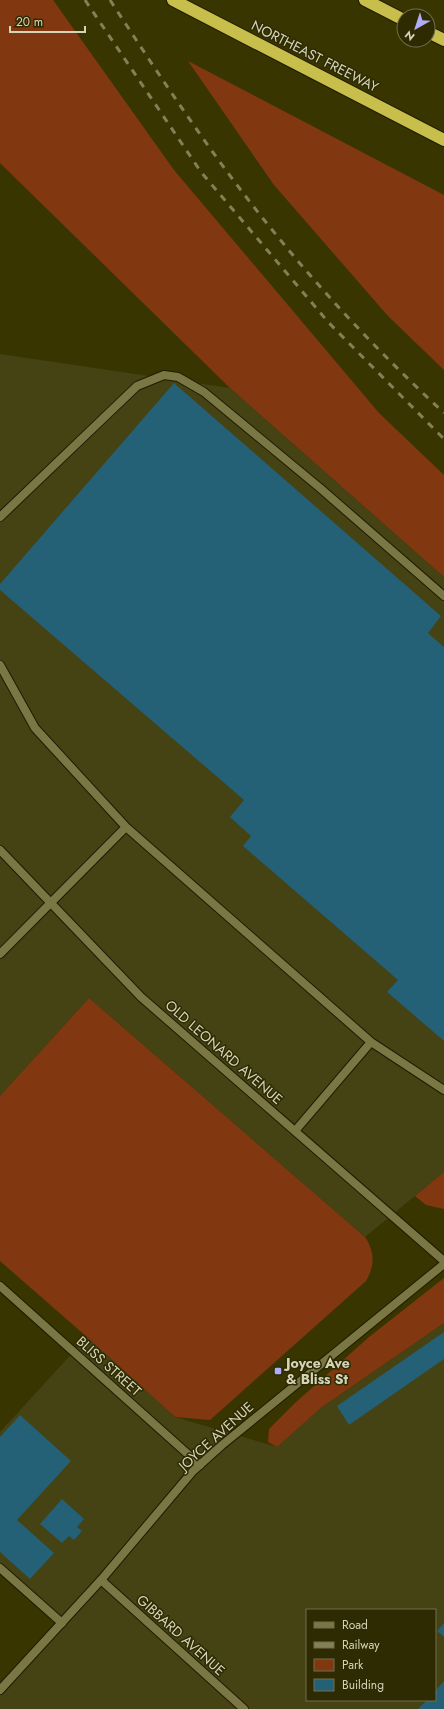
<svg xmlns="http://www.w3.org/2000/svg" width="444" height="1709" font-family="Jost,sans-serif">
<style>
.built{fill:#454214;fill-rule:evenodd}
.green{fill:#813810}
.building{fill:#246076}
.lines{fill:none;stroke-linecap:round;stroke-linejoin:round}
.service-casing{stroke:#1e1c03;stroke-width:10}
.minor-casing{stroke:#1e1c03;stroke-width:10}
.tertiary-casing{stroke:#1e1c03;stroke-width:10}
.motorway-casing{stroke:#1e1c03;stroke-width:14}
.service{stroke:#7b7745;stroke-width:8}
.minor{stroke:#7b7745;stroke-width:8}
.tertiary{stroke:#7b7745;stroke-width:8}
.motorway{stroke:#c8be4c;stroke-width:12}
.rail{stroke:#838058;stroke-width:3;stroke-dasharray:7 7;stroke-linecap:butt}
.poi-dot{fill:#b0aefa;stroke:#2e2b03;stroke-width:1.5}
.labels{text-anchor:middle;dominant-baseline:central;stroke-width:3;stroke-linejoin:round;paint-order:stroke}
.street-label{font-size:14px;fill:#d5d4b9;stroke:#2e2b03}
.poi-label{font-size:14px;font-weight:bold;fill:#d5d4b9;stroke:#2e2b03;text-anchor:start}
</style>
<rect width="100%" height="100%" fill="#393500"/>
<!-- built -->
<path class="built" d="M 0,354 L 230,388 L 444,577 L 444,1172 L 365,1237 L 89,998 L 0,1096 Z
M 444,1323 L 444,1709 L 0,1709 L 0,1685 L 60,1621 L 0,1567 L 0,1432 L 87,1337 L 175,1417 L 277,1447 L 322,1407 ZM 307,1610 L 435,1610 L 435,1700 L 307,1700 Z"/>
<!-- green -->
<path class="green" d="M 0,0 L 53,0 L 174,170 L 379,413 L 444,475 L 444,577 L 230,388 L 0,163 Z
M 188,61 L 444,195 L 444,370 L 388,316 L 274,185 Z
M 89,998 L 365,1237 C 375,1252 375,1265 366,1281 L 210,1420 L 175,1417 L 87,1337 L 0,1261 L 0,1096 Z
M 444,1172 L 444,1209 L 426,1205 L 415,1196 Z
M 444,1278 L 444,1323 L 322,1407 L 277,1447 L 268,1442 L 269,1429 L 295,1403 L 369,1337 Z"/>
<!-- building -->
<path class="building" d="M 174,383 L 441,616 L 428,633 L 444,647 L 444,1041 L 387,992 L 398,980 L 243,846 L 251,836 L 230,817 L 244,800 L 0,590 L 0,584 Z
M 444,1332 L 444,1359 L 349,1425 L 337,1406 Z
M 20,1415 L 71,1461 L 17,1520 L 54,1553 L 30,1579 L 0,1552 L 0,1437 Z
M 62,1499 L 84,1519 L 77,1527 L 82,1531 L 74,1540 L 69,1536 L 62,1543 L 40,1524 Z
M 444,1623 L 444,1637 L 437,1631 Z
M 444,1681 L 444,1709 L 418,1709 L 427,1700 L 435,1700 L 435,1691 Z"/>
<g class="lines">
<!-- service casing -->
<g class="service-casing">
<path id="service" d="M 0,517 L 137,386 L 164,375 L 178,377 L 204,392 L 320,488 L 444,596
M 0,665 L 35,728 L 126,827
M 0,954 L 126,827 L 371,1042
M 295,1131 L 371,1042 L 444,1090
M 0,1568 L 62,1623"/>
</g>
<!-- minor casing -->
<g class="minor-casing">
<path id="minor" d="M 0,850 L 141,997 L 444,1261
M 0,1286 L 200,1465
M 101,1580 L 244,1709"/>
</g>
<!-- tertiary casing -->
<g class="tertiary-casing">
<path id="tertiary" d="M 0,1690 L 101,1580 L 193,1471 L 222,1445 L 444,1264"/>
</g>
<!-- motorway casing -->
<g class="motorway-casing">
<path id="motorway" d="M 173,0 L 444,140
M 365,0 L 404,20
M 428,32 L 444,40"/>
</g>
<!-- service -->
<use href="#service" class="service"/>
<!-- minor -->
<use href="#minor" class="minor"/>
<!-- tertiary -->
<use href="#tertiary" class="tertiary"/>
<!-- motorway -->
<use href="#motorway" class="motorway"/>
<!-- rail -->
<path class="rail" d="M 85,0 L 201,172 L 329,323 L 444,439
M 110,0 C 163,81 216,162 278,237 C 329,300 385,358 444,413"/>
</g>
<!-- markers -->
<rect class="poi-dot" x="274" y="1367" width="8" height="8" rx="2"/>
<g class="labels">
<!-- street labels -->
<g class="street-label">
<text transform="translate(315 56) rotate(27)">NORTHEAST FREEWAY</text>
<text transform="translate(224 1052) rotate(41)">OLD LEONARD AVENUE</text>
<text transform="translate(109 1366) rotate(42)">BLISS STREET</text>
<text transform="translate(216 1436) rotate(-42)">JOYCE AVENUE</text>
<text transform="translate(181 1635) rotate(42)">GIBBARD AVENUE</text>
</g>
<!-- poi labels -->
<g class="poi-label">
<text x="286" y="1363">Joyce Ave<tspan x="286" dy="16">&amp; Bliss St</tspan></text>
</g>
</g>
<!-- legend -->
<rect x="306" y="1609" width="130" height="92" fill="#2e2b03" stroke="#716f4c"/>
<rect x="314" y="1622" width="20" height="6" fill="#7b7745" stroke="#716f4c"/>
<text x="342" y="1629" font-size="12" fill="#d5d4b9">Road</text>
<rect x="314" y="1642" width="20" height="6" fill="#838058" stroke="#716f4c"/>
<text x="342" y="1649" font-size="12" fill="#d5d4b9">Railway</text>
<rect x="314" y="1659" width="20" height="12" fill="#813810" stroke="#716f4c"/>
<text x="342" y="1669" font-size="12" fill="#d5d4b9">Park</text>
<rect x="314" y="1679" width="20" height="12" fill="#246076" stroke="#716f4c"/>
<text x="342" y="1689" font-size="12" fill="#d5d4b9">Building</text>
<!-- north arrow -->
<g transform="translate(416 28) rotate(219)"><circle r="19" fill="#2e2b03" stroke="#716f4c"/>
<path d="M0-3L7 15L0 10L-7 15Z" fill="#b0aefa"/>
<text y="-6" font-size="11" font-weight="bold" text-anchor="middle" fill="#d5d4b9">N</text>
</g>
<!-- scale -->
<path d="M10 26v6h75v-6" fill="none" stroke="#d5d4b9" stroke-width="2"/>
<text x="16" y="26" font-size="12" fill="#d5d4b9" stroke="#2e2b03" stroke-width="3" paint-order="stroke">20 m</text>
</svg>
